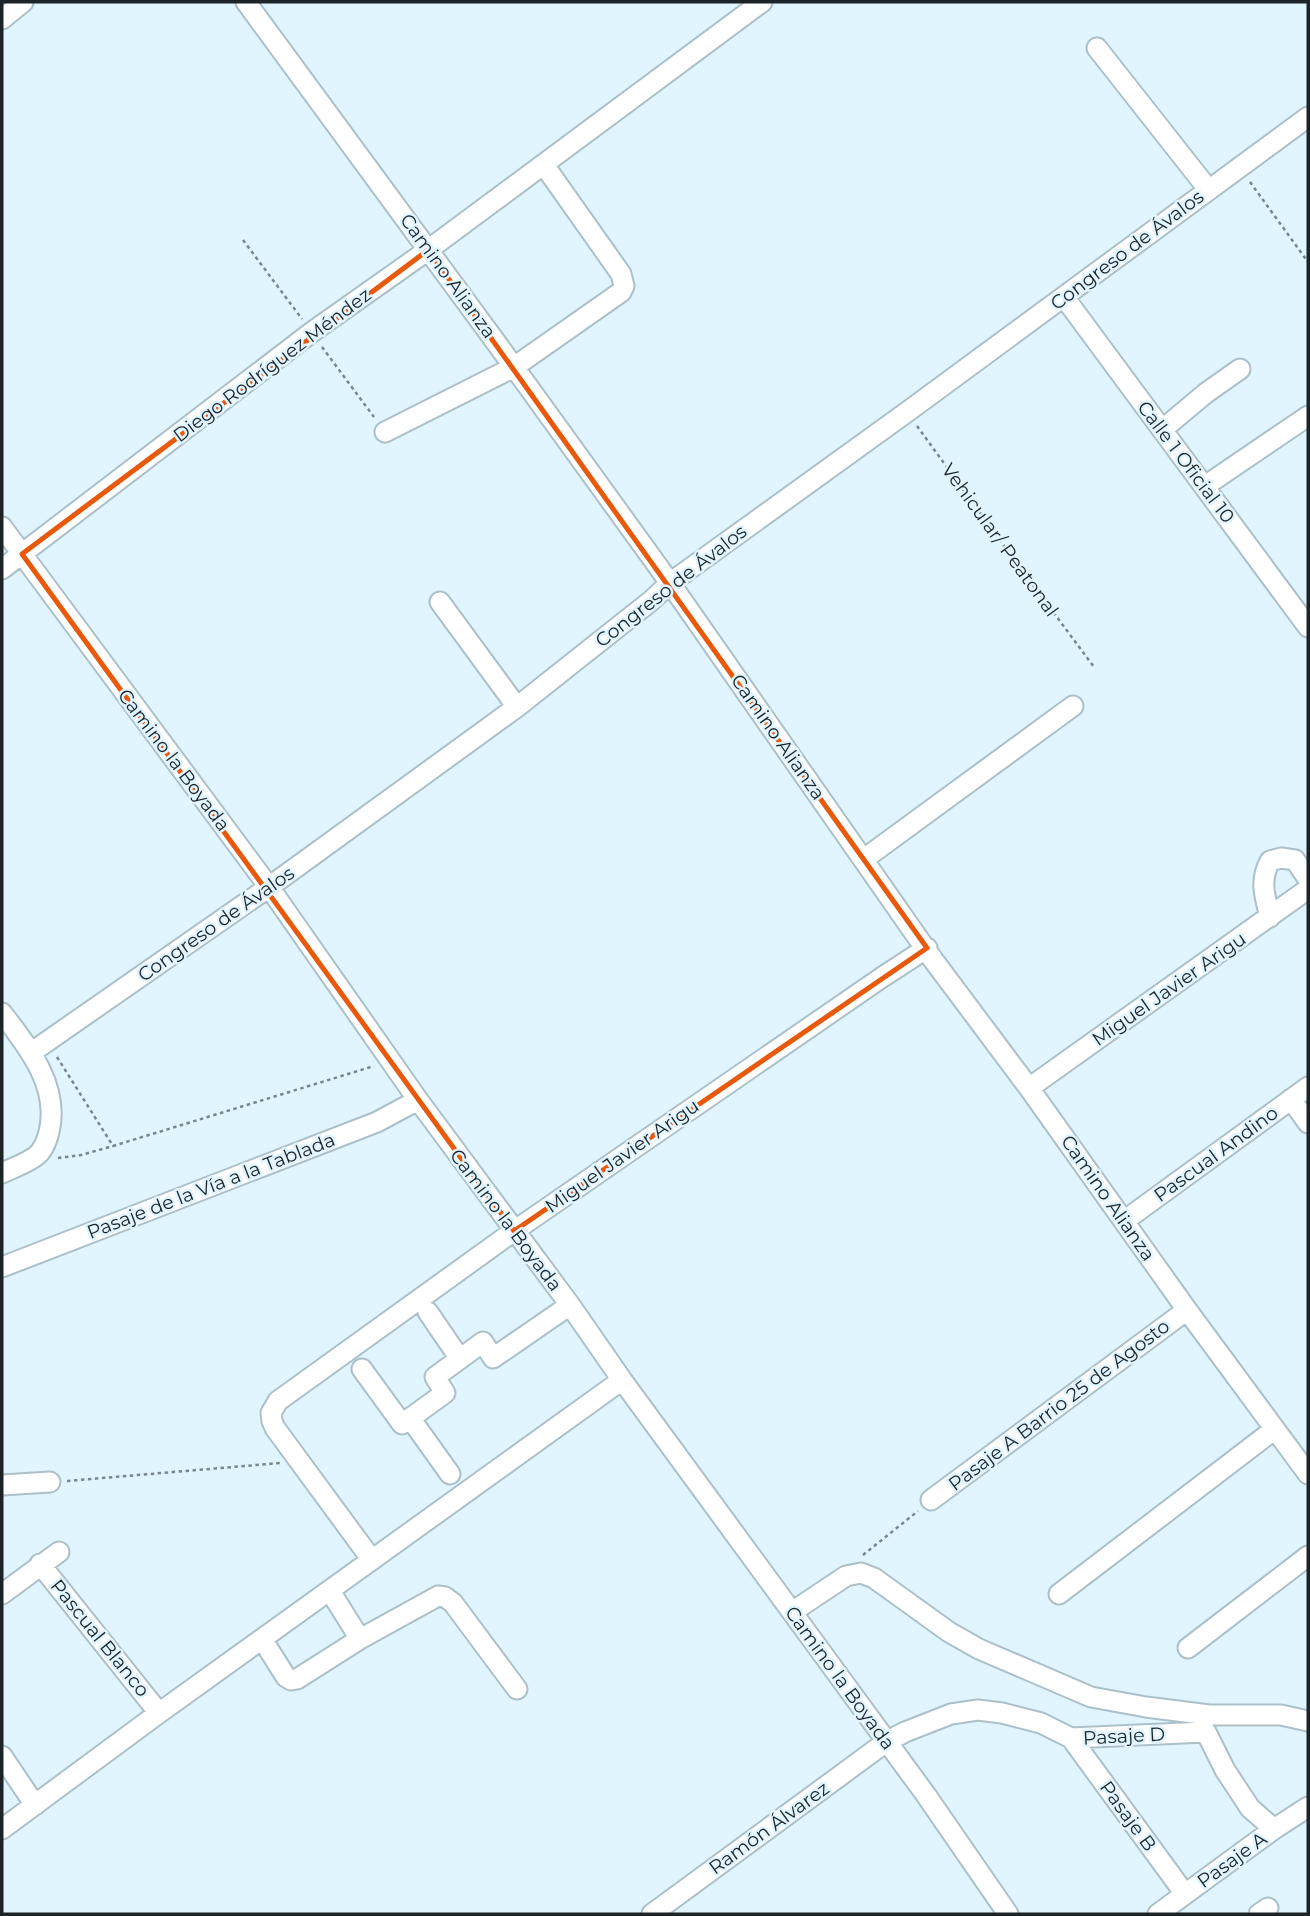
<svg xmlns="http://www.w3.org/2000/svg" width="1310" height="1916" font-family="Montserrat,sans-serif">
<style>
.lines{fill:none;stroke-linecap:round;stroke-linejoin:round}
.minor-casing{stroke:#abc0c9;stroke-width:23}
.path{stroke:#79878d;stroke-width:2.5;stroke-dasharray:3.5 3.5;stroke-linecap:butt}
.minor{stroke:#fff;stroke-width:19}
.marked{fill:none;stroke:#e8590c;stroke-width:5;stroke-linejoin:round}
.labels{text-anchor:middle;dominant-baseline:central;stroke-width:5;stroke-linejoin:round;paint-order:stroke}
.street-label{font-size:19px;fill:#1c2427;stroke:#e0f5ff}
</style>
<rect width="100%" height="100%" fill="#e0f5ff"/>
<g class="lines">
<!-- minor casing -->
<g class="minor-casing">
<path id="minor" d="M 246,2 L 514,367 L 670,583 L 934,961 L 1029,1088 L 1187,1310 L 1308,1474
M 2,19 L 23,2
M 1097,48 L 1208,189
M 1064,297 L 1308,627
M 1163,429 L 1206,393 L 1240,369
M 385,432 L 514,367 L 621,292 L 624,286 L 621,274 L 544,165
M 1205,486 L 1308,416
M 2,527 L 269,887 L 418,1100 L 570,1305 L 622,1380 L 926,1795 L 1008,1914
M 2,569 L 312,332 L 428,250 L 762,2
M 440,602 L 517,707
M 864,859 L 1073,706
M 1270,917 C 1265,897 1259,881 1270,861 L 1281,858 L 1295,860 L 1308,879
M 2,1013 C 28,1047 60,1086 49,1132 C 47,1140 44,1150 36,1156 C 27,1163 13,1168 2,1173
M 32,1052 L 269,887 L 517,707 L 652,600 L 670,583 L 907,412 L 1308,117
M 1029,1088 L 1308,889
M 1291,1099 L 1308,1123
M 1124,1221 L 1308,1087
M 2,1267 L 377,1122 L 418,1100
M 428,1312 L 460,1359
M 362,1369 L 402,1424 L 445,1393 L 435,1377 L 483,1342 L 493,1358 L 570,1305
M 410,1418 L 450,1474
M 2,1485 L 50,1482
M 931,1500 L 1187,1310
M 372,1560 L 275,1428 L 272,1421 L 271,1413 L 278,1401 L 514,1231 L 881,978 L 927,948
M 40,1564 L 159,1713
M 2,1594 L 59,1552
M 1059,1594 L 1275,1429
M 792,1612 L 846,1576 L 861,1573 L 874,1578 L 949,1632 L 979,1649 L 1091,1697 L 1146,1707 L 1209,1715 L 1281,1715 L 1308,1721
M 262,1639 L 286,1677 L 291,1680 L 297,1679 L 360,1639 L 330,1591
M 360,1639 L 438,1596 L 445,1597 L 453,1603 L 517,1689
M 1188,1648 L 1308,1556
M 1206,1732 L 1225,1770 L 1250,1808 L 1274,1829
M 1071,1738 L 1185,1894
M 2,1756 L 35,1805
M 2,1829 L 159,1713 L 622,1380
M 652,1914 L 886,1742 L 905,1732 L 951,1714 L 978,1710 L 1002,1713 L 1041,1723 L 1071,1738 L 1206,1732
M 1158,1914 L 1274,1829 L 1308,1807
M 1259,1914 L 1268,1908"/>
</g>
<!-- path -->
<path class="path" d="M 1250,182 L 1308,262
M 243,240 L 302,319
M 322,347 L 374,417
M 917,426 L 1010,554 L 1094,667
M 57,1057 L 113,1146 L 374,1066
M 58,1158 L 81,1155 L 113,1146
M 67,1481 L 280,1463
M 863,1555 L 918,1511"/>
<!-- minor -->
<use href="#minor" class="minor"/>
</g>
<!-- marked area -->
<path class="marked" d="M 428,250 L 927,948 L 514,1231 L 22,554 Z"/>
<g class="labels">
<!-- street labels -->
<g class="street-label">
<text transform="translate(1127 250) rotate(-37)">Congreso de Ávalos</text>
<text transform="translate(448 276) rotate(54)">Camino Alianza</text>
<text transform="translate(272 365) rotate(-37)">Diego Rodríguez Méndez</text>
<text transform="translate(1186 462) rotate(53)">Calle 1 Oficial 10</text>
<text transform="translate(1000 540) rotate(54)">Vehicular/ Peatonal</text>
<text transform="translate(671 586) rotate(-38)">Congreso de Ávalos</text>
<text transform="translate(778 737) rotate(55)">Camino Alianza</text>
<text transform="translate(174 760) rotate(53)">Camino la Boyada</text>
<text transform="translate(216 924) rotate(-35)">Congreso de Ávalos</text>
<text transform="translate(1169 989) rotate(-35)">Miguel Javier Arigu</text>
<text transform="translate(1216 1154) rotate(-36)">Pascual Andino</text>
<text transform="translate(622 1156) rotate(-35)">Miguel Javier Arigu</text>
<text transform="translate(211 1186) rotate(-21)">Pasaje de la Vía a la Tablada</text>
<text transform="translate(1108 1198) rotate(55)">Camino Alianza</text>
<text transform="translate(506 1220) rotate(53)">Camino la Boyada</text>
<text transform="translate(1059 1405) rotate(-37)">Pasaje A Barrio 25 de Agosto</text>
<text transform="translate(100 1638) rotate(51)">Pascual Blanco</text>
<text transform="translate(840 1678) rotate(54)">Camino la Boyada</text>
<text transform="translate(1124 1736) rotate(-3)">Pasaje D</text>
<text transform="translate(1128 1816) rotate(54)">Pasaje B</text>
<text transform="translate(769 1828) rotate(-36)">Ramón Álvarez</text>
<text transform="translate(1232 1860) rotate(-36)">Pasaje A</text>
</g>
</g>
<!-- border -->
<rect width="1310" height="1916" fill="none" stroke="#1c2427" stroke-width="7"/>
</svg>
